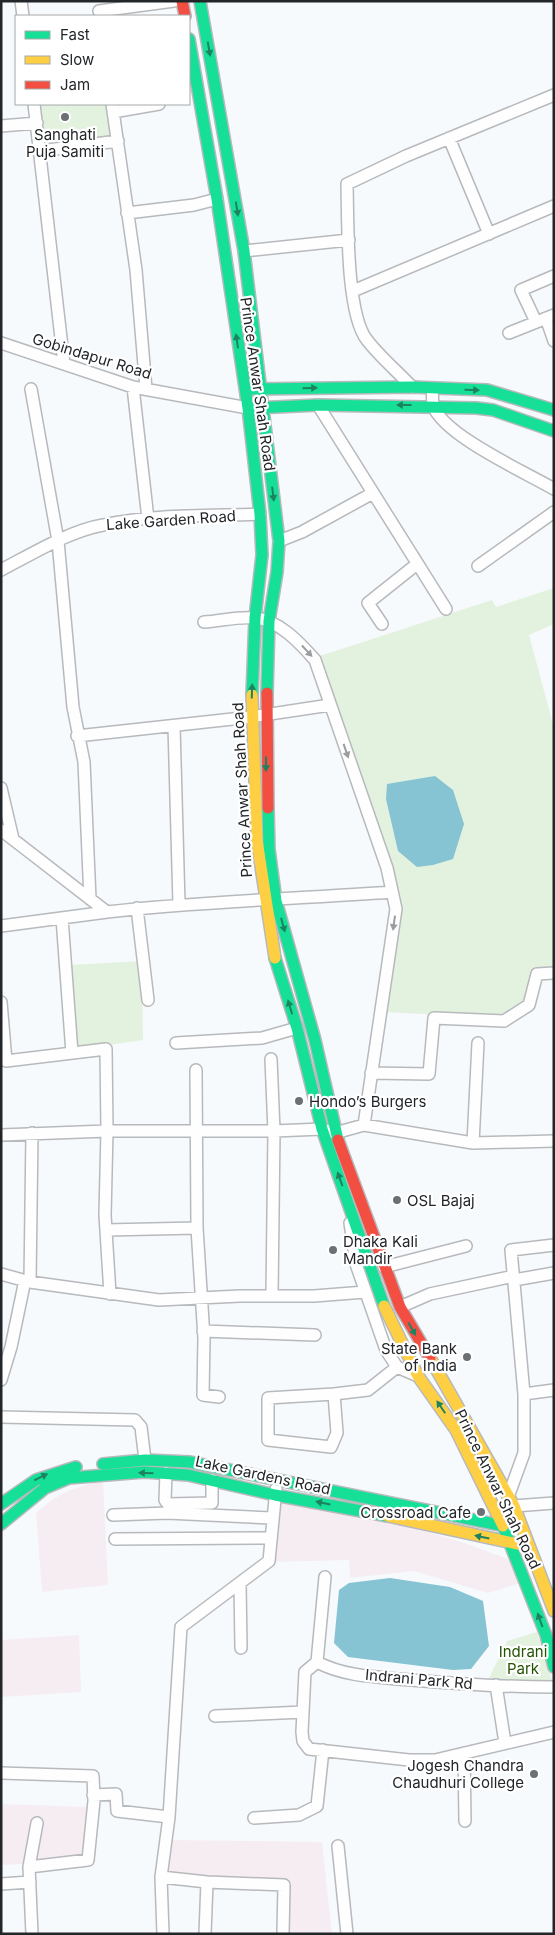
<svg xmlns="http://www.w3.org/2000/svg" width="555" height="1935" font-family="Inter,sans-serif">
<style>
.industrial{fill:#f6edf2}
.green{fill:#e3f1df}
.water{fill:#86c3d3}
.lines{fill:none;stroke-linecap:round;stroke-linejoin:round}
.street-casing{stroke:#b7b9bc;stroke-width:14}
.fast-casing{stroke:#b7b9bc;stroke-width:14}
.slow-casing{stroke:#b7b9bc;stroke-width:14}
.jam-casing{stroke:#b7b9bc;stroke-width:14}
.street{stroke:#fefeff;stroke-width:11}
.fast{stroke:#16e098;stroke-width:11}
.slow{stroke:#ffcf43;stroke-width:11}
.jam{stroke:#f24e42;stroke-width:11}
.oneway{fill:#1c8360}
.oneway2{fill:#9b9d9f}
.poi-dot{fill:#6d7073;stroke:#fff;stroke-width:2}
.labels{text-anchor:middle;dominant-baseline:central;stroke-width:4.5;stroke-linejoin:round;paint-order:stroke}
.poi-label{font-size:15px;fill:#232629;stroke:#fff;text-anchor:start}
.street-label{font-size:15px;fill:#232629;stroke:#fff}
.park-label{font-size:15px;fill:#235200;stroke:#fff}
</style>
<rect width="100%" height="100%" fill="#f7fafd"/>
<!-- industrial -->
<path class="industrial" d="M 103,1480 L 108,1585 L 42,1592 L 36,1513 L 51,1500 L 73,1489 Z
M 275,1494 L 382,1519 L 465,1543 L 515,1562 L 534,1579 L 488,1593 L 414,1571 L 350,1578 L 349,1560 L 273,1562 Z
M 79,1635 L 81,1692 L 1,1697 L 1,1640 Z
M 1,1804 L 87,1807 L 85,1861 L 1,1865 Z
M 173,1840 L 322,1842 L 332,1934 L 287,1934 L 287,1882 L 168,1875 Z"/>
<!-- green -->
<path class="green" d="M 39,104 L 108,104 L 113,138 L 45,145 Z
M 554,588 L 554,624 L 529,635 L 554,728 L 554,967 L 536,968 L 526,1002 L 500,1018 L 385,1012 L 400,912 L 317,657 L 492,600 L 496,607 Z
M 142,961 L 143,1040 L 75,1050 L 69,965 Z
M 537,1632 L 553,1683 L 489,1678 L 507,1641 Z"/>
<!-- water -->
<path class="water" d="M 435,776 L 453,790 L 464,824 L 453,859 L 433,865 L 417,867 L 398,851 L 386,799 L 387,784 Z
M 390,1578 L 450,1587 L 483,1601 L 489,1646 L 471,1669 L 453,1670 L 348,1657 L 334,1643 L 339,1590 L 349,1583 Z"/>
<g class="lines">
<!-- street casing -->
<g class="street-casing">
<path id="street" d="M 21,1 L 23,16
M 99,11 L 174,1
M 34,104 L 64,364
M 112,104 L 136,270 L 146,389
M 113,112 L 159,104
M 1,126 L 37,123
M 449,138 L 489,234
M 40,151 L 118,141
M 127,213 L 194,205 L 217,199
M 244,251 L 349,240
M 353,291 L 554,206
M 546,318 L 554,341
M 536,322 L 521,290 L 554,276
M 509,333 L 554,315
M 1,343 L 133,387 L 248,408
M 133,387 L 148,519
M 412,387 C 398,372 380,357 367,340 C 346,314 348,220 347,184 L 406,156 L 554,95
M 31,389 L 58,541 L 73,707 L 84,762 L 90,899
M 432,389 C 433,394 432,400 433,405 C 442,435 527,473 554,489
M 318,405 L 446,609
M 279,541 L 302,532 L 373,493
M 478,566 L 554,512
M 1,570 C 32,554 69,531 103,525 C 153,514 208,516 260,514
M 204,622 C 221,621 239,616 255,618 C 279,620 300,643 315,660 L 387,868 L 396,909 L 364,1125
M 382,624 L 368,603 L 417,564
M 174,726 L 179,904
M 77,736 L 251,717 L 330,705
M 1,788 L 13,839
M 1,830 L 107,912 C 201,901 297,899 392,892
M 137,908 L 148,1000
M 62,918 L 72,1053
M 1,926 L 107,912
M 1,1002 L 6,1061 L 106,1049 L 107,1131 L 105,1215 L 110,1294
M 176,1043 L 262,1038 L 297,1028
M 271,1059 L 274,1131 L 272,1296
M 196,1070 L 197,1228 L 204,1338 L 203,1395 L 219,1397
M 371,1073 L 429,1074 L 434,1018 L 504,1021 L 529,1005 L 537,974 L 554,973
M 1,1135 L 107,1131 L 274,1131 L 322,1129 L 335,1133 L 364,1125 L 473,1143 L 554,1141
M 473,1143 L 478,1043
M 350,1223 L 356,1264 L 386,1350 L 397,1367 L 418,1376
M 106,1230 L 197,1228
M 384,1267 L 466,1246
M 1,1274 L 30,1282 L 159,1300 L 240,1296 L 314,1296 L 365,1292
M 514,1280 L 554,1273
M 30,1282 L 32,1133
M 400,1307 L 430,1294 L 514,1276
M 203,1331 L 315,1335
M 1,1380 L 11,1347 L 25,1280
M 334,1394 L 337,1433 L 331,1447 L 268,1440 L 268,1398 Z
M 334,1394 L 368,1390 L 397,1367
M 524,1394 L 554,1390
M 1,1417 L 135,1420 L 141,1427 L 145,1460
M 166,1473 L 165,1500 L 168,1504 L 212,1503 L 212,1480
M 508,1497 L 524,1453 L 524,1394 L 511,1250 L 554,1245
M 514,1506 L 554,1503
M 113,1515 L 167,1513 L 272,1518
M 115,1539 L 270,1538
M 325,1577 L 317,1662 L 305,1672 L 302,1732 L 303,1741 L 309,1749 L 409,1760 L 435,1760 L 554,1732
M 240,1583 L 241,1648
M 317,1662 C 345,1677 379,1677 411,1680 C 458,1684 506,1687 554,1687
M 496,1685 L 505,1743
M 215,1716 L 303,1712
M 464,1753 L 465,1821
M 1,1773 L 93,1776 L 94,1801 L 88,1860 L 29,1867
M 93,1795 L 116,1794 L 117,1811 L 169,1817
M 254,1818 L 299,1815 L 317,1806 L 323,1750
M 338,1846 L 347,1934
M 161,1877 L 207,1882 L 284,1885 L 283,1934
M 1,1884 L 30,1882
M 32,1934 L 29,1867 L 37,1823
M 163,1934 L 161,1877 L 169,1817 L 181,1627 L 269,1561 L 276,1489
M 205,1934 L 207,1882"/>
</g>
<!-- fast casing -->
<g class="fast-casing">
<path id="fast" d="M 200,1 L 244,251 L 279,541 L 277,572 L 269,621 L 267,693
M 189,39 L 217,199 L 248,408 L 260,514 L 262,555 L 255,618 L 252,695
M 251,389 L 412,387 L 487,390 L 554,410
M 255,408 L 318,405 L 476,408 L 493,410 L 554,431
M 268,808 L 269,849 L 276,901 L 315,1040 L 338,1140
M 275,958 L 297,1028 L 322,1129 L 384,1306
M 103,1464 L 145,1460 L 190,1462 L 509,1527
M 1,1504 L 36,1480 L 76,1467
M 1,1524 L 45,1488 L 69,1478 L 144,1472 L 188,1475 L 275,1495 L 388,1516
M 503,1526 L 546,1635 L 554,1667"/>
</g>
<!-- slow casing -->
<g class="slow-casing">
<path id="slow" d="M 252,695 L 257,840 L 275,958
M 384,1306 L 418,1376 L 456,1430 L 503,1526
M 430,1358 L 514,1506 L 554,1611
M 388,1516 L 518,1544"/>
</g>
<!-- jam casing -->
<g class="jam-casing">
<path id="jam" d="M 182,1 L 185,16
M 267,693 L 268,808
M 338,1140 L 400,1307 L 430,1358"/>
</g>
<!-- street -->
<use href="#street" class="street"/>
<!-- fast -->
<use href="#fast" class="fast"/>
<!-- slow -->
<use href="#slow" class="slow"/>
<!-- jam -->
<use href="#jam" class="jam"/>
</g>
<!-- one-way arrows -->
<defs><path id="oneway-solid" d="M-6-.8H1V-3.2L6.5 0L1 3.2V.8H-6Z" transform="scale(1.25)"/></defs>
<g class="oneway">
<use href="#oneway-solid" transform="translate(209 49) rotate(80)"/>
<use href="#oneway-solid" transform="translate(237 209) rotate(81)"/>
<use href="#oneway-solid" transform="translate(237 341) rotate(-98)"/>
<use href="#oneway-solid" transform="translate(310 388) rotate(-1)"/>
<use href="#oneway-solid" transform="translate(472 390) rotate(2)"/>
<use href="#oneway-solid" transform="translate(404 405) rotate(-180)"/>
<use href="#oneway-solid" transform="translate(273 494) rotate(83)"/>
<use href="#oneway-solid" transform="translate(252 691) rotate(-88)"/>
<use href="#oneway-solid" transform="translate(266 764) rotate(90)"/>
<use href="#oneway-solid" transform="translate(283 925) rotate(75)"/>
<use href="#oneway-solid" transform="translate(290 1007) rotate(-107)"/>
<use href="#oneway-solid" transform="translate(340 1179) rotate(-110)"/>
<use href="#oneway-solid" transform="translate(412 1329) rotate(61)"/>
<use href="#oneway-solid" transform="translate(441 1407) rotate(-124)"/>
<use href="#oneway-solid" transform="translate(146 1473) rotate(-179)"/>
<use href="#oneway-solid" transform="translate(41 1477) rotate(-26)"/>
<use href="#oneway-solid" transform="translate(323 1503) rotate(-168)"/>
<use href="#oneway-solid" transform="translate(482 1537) rotate(-168)"/>
<use href="#oneway-solid" transform="translate(540 1620) rotate(-110)"/>
</g>
<g class="oneway2">
<use href="#oneway-solid" transform="translate(307 651) rotate(47)"/>
<use href="#oneway-solid" transform="translate(346 751) rotate(71)"/>
<use href="#oneway-solid" transform="translate(394 923) rotate(98)"/>
</g>
<!-- markers -->
<g class="poi-dot">
<circle cx="65" cy="117" r="5"/>
<circle cx="299" cy="1101" r="5"/>
<circle cx="397" cy="1200" r="5"/>
<circle cx="333" cy="1250" r="5"/>
<circle cx="467" cy="1357" r="5"/>
<circle cx="481" cy="1512" r="5"/>
<circle cx="534" cy="1774" r="5"/>
</g>
<g class="labels">
<!-- poi labels -->
<g class="poi-label">
<text x="65" y="134" text-anchor="middle">Sanghati<tspan x="65" dy="17">Puja Samiti</tspan></text>
<text x="309" y="1101">Hondo’s Burgers</text>
<text x="407" y="1200">OSL Bajaj</text>
<text x="343" y="1241">Dhaka Kali<tspan x="343" dy="17">Mandir</tspan></text>
<text x="457" y="1348" text-anchor="end">State Bank<tspan x="457" dy="17">of India</tspan></text>
<text x="471" y="1512" text-anchor="end">Crossroad Cafe</text>
<text x="524" y="1765" text-anchor="end">Jogesh Chandra<tspan x="524" dy="17">Chaudhuri College</tspan></text>
</g>
<!-- street labels -->
<g class="street-label">
<text transform="translate(92 356) rotate(17)">Gobindapur Road</text>
<text transform="translate(258 384) rotate(82)">Prince Anwar Shah Road</text>
<text transform="translate(171 520) rotate(-4)">Lake Garden Road</text>
<text transform="translate(242 790) rotate(-93)">Prince Anwar Shah Road</text>
<text transform="translate(263 1475) rotate(12)">Lake Gardens Road</text>
<text transform="translate(498 1489) rotate(64)">Prince Anwar Shah Road</text>
<text transform="translate(419 1679) rotate(5)">Indrani Park Rd</text>
</g>
<!-- park labels -->
<g class="park-label">
<text x="523" y="1651">Indrani<tspan x="523" dy="17">Park</tspan></text>
</g>
</g>
<!-- border -->
<rect width="555" height="1935" fill="none" stroke="#232629" stroke-width="5"/>
<!-- legend -->
<rect x="15" y="15" width="175" height="90" fill="#ffffff" stroke="#a7a8a9"/>
<rect x="25" y="31" width="25" height="8" fill="#16e098" stroke="#a7a8a9"/>
<text x="60" y="40" font-size="15" fill="#232629">Fast</text>
<rect x="25" y="56" width="25" height="8" fill="#ffcf43" stroke="#a7a8a9"/>
<text x="60" y="65" font-size="15" fill="#232629">Slow</text>
<rect x="25" y="81" width="25" height="8" fill="#f24e42" stroke="#a7a8a9"/>
<text x="60" y="90" font-size="15" fill="#232629">Jam</text>
</svg>
